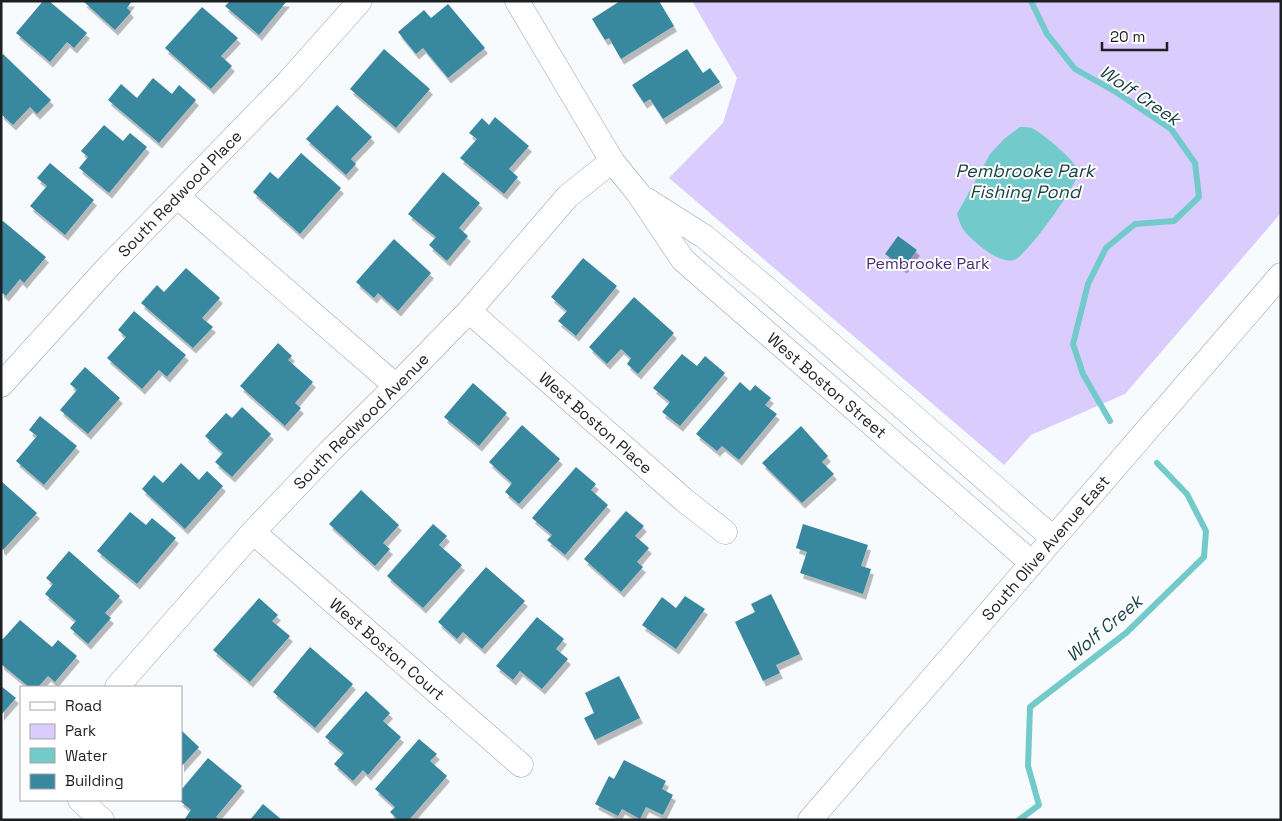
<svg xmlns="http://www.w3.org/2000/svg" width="1282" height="821" font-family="'Space Grotesk',sans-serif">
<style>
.green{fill:#dacdfe}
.water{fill:#73caca}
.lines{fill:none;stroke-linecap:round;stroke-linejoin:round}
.stream{stroke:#73caca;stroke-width:6}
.building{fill:#3988a0;filter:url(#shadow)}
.minor-casing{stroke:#9da0a3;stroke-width:25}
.minor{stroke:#fff;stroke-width:24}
.labels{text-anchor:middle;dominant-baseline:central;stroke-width:4;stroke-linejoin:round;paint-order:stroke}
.street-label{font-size:16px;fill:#1e1f20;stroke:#fff}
.park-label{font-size:16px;fill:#462d72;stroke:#fff}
.water-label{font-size:18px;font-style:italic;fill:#1a4344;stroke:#fff}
</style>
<defs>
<filter id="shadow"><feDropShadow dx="3" dy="5.5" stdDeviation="0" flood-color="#0004"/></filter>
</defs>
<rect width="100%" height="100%" fill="#f8fbfe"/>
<!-- green -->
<path class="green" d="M 692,1 L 1281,1 L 1281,213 L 1125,394 L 1031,435 L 1004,465 L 669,178 L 723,123 L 737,78 Z"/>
<!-- water -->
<path class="water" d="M 1020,127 C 1024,127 1029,127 1032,128 C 1042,133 1078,162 1078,172 C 1078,185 1028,253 1016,259 C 1002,267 974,242 965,232 C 961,227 959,220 957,214 L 990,154 L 1004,139 Z"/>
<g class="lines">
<!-- stream -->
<path class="stream" d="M 1031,1 L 1047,34 L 1075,69 L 1116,92 L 1171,129 L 1195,163 L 1199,197 L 1174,221 L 1135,224 L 1106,248 L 1088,284 L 1073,344 L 1083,374 L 1110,421
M 1019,820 L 1039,805 L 1028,766 L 1030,707 L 1126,633 L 1204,557 L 1206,531 L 1187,494 L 1157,463"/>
</g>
<!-- building -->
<path class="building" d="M 43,1 L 49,1 L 87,33 L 74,48 L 67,42 L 50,62 L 16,33 Z
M 83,1 L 132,1 L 127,8 L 131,12 L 115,30 Z
M 230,1 L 287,1 L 259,35 L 225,6 Z
M 620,1 L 659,1 L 674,26 L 621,59 L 609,38 L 605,40 L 592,19 Z
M 448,4 L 485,48 L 448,78 L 423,48 L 416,54 L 398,32 L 424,10 L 431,18 Z
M 202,7 L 238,38 L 221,56 L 232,66 L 211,89 L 165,48 Z
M 384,49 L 430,89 L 396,128 L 350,89 Z
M 687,49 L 703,73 L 710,68 L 720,82 L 663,119 L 650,99 L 644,103 L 632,85 Z
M 3,54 L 51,100 L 37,114 L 30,107 L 13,125 L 1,114 L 1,57 Z
M 153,78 L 172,94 L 179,85 L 196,100 L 159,143 L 108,100 L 121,84 L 137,98 Z
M 337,105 L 372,137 L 351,159 L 356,164 L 346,175 L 306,139 Z
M 495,117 L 529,146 L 509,169 L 518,177 L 504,194 L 460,158 L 477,139 L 469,133 L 482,118 L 489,125 Z
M 104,125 L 123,141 L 130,133 L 147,147 L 109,193 L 79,168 L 88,157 L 81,151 Z
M 301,153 L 341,188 L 300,234 L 253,192 L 270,172 L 278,179 Z
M 50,163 L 94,200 L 65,235 L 30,206 L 47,186 L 37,178 Z
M 443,172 L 480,203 L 459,228 L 468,236 L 447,261 L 429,245 L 436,237 L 408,214 Z
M 3,221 L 46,257 L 24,283 L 20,279 L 6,296 L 1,292 L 1,223 Z
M 898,236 L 917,250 L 904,268 L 885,254 Z
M 394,239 L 431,273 L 398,311 L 378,293 L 374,298 L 356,282 Z
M 583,258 L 617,286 L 576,336 L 558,321 L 567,311 L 551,297 Z
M 186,268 L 220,298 L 202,318 L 213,327 L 193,348 L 141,303 L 157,285 L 164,292 Z
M 634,297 L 674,333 L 638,374 L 627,364 L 631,358 L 621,349 L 607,364 L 589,347 Z
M 134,311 L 186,355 L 167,377 L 159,370 L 142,389 L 107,358 L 126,337 L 118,330 Z
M 278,343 L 292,356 L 288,360 L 313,382 L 295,403 L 301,408 L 285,426 L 240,386 Z
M 682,354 L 697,366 L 705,356 L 725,373 L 680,426 L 662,412 L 670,402 L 653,388 Z
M 85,367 L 120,398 L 88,434 L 60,410 L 77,390 L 70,384 Z
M 740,382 L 750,391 L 755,385 L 771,398 L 765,405 L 777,414 L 739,460 L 722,446 L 717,451 L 696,434 Z
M 473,383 L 507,413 L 479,446 L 444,417 Z
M 242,407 L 271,434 L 232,477 L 215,462 L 223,453 L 205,436 L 226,413 L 232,418 Z
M 40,416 L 77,446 L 44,485 L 16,461 L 37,436 L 29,430 Z
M 522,425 L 560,459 L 519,504 L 505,492 L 512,483 L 489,462 Z
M 801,426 L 828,456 L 822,462 L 834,474 L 802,503 L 762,463 Z
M 181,463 L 199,480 L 207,471 L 223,486 L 185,529 L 142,489 L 154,475 L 163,483 Z
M 576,467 L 596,484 L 591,490 L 608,505 L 565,555 L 547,540 L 552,535 L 532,518 Z
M 1,481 L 37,513 L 3,550 L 1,548 Z
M 361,490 L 399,525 L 383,543 L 390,549 L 375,566 L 329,524 Z
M 626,511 L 644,526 L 635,536 L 649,548 L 637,562 L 643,567 L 621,592 L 584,559 Z
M 130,512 L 146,525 L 152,518 L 176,538 L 137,584 L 97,551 Z
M 433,524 L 447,536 L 439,545 L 462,565 L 423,608 L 387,576 Z
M 803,524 L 868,545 L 861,566 L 871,569 L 863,594 L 800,573 L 807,552 L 796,548 Z
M 69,551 L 120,596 L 105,613 L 111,618 L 88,644 L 70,628 L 76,621 L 45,594 L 53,584 L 46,578 Z
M 486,567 L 525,601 L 482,649 L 463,632 L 457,639 L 438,622 Z
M 771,594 L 800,654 L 776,665 L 780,673 L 763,681 L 735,622 L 755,612 L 751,604 Z
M 685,596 L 705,609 L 676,649 L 642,625 L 662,597 L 676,608 Z
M 259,598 L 278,615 L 272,621 L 290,636 L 250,682 L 213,650 Z
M 537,617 L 564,639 L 556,649 L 568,659 L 542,689 L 520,671 L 513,680 L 496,666 Z
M 20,620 L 52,647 L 58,640 L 77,656 L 55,682 L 48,676 L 38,687 L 29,687 L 1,664 L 1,638 L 3,639 Z
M 310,647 L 353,684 L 315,728 L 273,692 Z
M 619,676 L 640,718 L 595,740 L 584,718 L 594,713 L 585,693 Z
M 1,686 L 16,698 L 1,715 Z
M 366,691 L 390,713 L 383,721 L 401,737 L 368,775 L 363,770 L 353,781 L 334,764 L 344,753 L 325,737 Z
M 181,730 L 199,747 L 181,767 Z
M 419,739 L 437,754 L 430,761 L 447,776 L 409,820 L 398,820 L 390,812 L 395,807 L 375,789 Z
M 208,758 L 242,786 L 216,817 L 220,820 L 184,820 L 191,810 L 179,800 L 181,800 L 181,790 Z
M 624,760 L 666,781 L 662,789 L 673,795 L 663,815 L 646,807 L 640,819 L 622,809 L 618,816 L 595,804 L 609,776 L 614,779 Z
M 263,804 L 282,820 L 250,820 Z"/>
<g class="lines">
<!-- minor casing -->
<g class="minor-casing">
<g id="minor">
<path id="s1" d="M 517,1 L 612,161 L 638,193 L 683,260 L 1032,563"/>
<path d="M 177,196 L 396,386"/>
<path d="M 647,200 L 705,237 L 767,289 L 1053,538"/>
<path id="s2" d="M 469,311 L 684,500 L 725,532"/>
<path id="s3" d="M 1,385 L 108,267 L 289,81 L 360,1"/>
<path id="s4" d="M 253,532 L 521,765"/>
<path id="s5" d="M 117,687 L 253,532 L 330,451 L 396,386 L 469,311 L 568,196 L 612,161"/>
<path d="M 80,800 L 102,820"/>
<path id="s6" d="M 810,820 L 1281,275"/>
</g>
</g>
<!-- minor -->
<use href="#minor" class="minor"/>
</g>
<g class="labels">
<!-- street labels -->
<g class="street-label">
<text stroke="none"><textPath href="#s3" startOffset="262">South Redwood Place</textPath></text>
<text stroke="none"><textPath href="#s1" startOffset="499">West Boston Street</textPath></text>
<text stroke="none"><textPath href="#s5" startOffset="361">South Redwood Avenue</textPath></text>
<text stroke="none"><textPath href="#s2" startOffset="169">West Boston Place</textPath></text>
<text stroke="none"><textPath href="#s6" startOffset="360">South Olive Avenue East</textPath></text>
<text stroke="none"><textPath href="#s4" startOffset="178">West Boston Court</textPath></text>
</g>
<!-- park labels -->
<g class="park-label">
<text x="928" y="263">Pembrooke Park</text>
</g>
<!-- water labels -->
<g class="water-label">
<text transform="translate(1140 95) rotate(34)">Wolf Creek</text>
<text x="1025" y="170">Pembrooke Park<tspan x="1025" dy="21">Fishing Pond</tspan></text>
<text transform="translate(1104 628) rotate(-40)">Wolf Creek</text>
</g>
</g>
<!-- border -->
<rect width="1282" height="821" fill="none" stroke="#1e1f20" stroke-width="5"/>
<!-- legend -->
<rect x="20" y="686" width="162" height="115" fill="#ffffff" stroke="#a5a5a6"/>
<rect x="30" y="702" width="25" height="8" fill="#ffffff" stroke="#a5a5a6"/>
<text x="65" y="711" font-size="15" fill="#1e1f20">Road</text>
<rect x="30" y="724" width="25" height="15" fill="#dacdfe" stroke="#a5a5a6"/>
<text x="65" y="736" font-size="15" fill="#1e1f20">Park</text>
<rect x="30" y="748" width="25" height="15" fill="#73caca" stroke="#a5a5a6"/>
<text x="65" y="761" font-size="15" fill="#1e1f20">Water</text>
<rect x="30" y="774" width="25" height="15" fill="#3988a0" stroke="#a5a5a6"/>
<text x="65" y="786" font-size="15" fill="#1e1f20">Building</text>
<!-- scale -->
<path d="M1102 42v8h65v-8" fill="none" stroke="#1e1f20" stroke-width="2.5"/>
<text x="1110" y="42" font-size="15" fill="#1e1f20" stroke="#ffffff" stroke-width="4" paint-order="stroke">20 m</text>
</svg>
